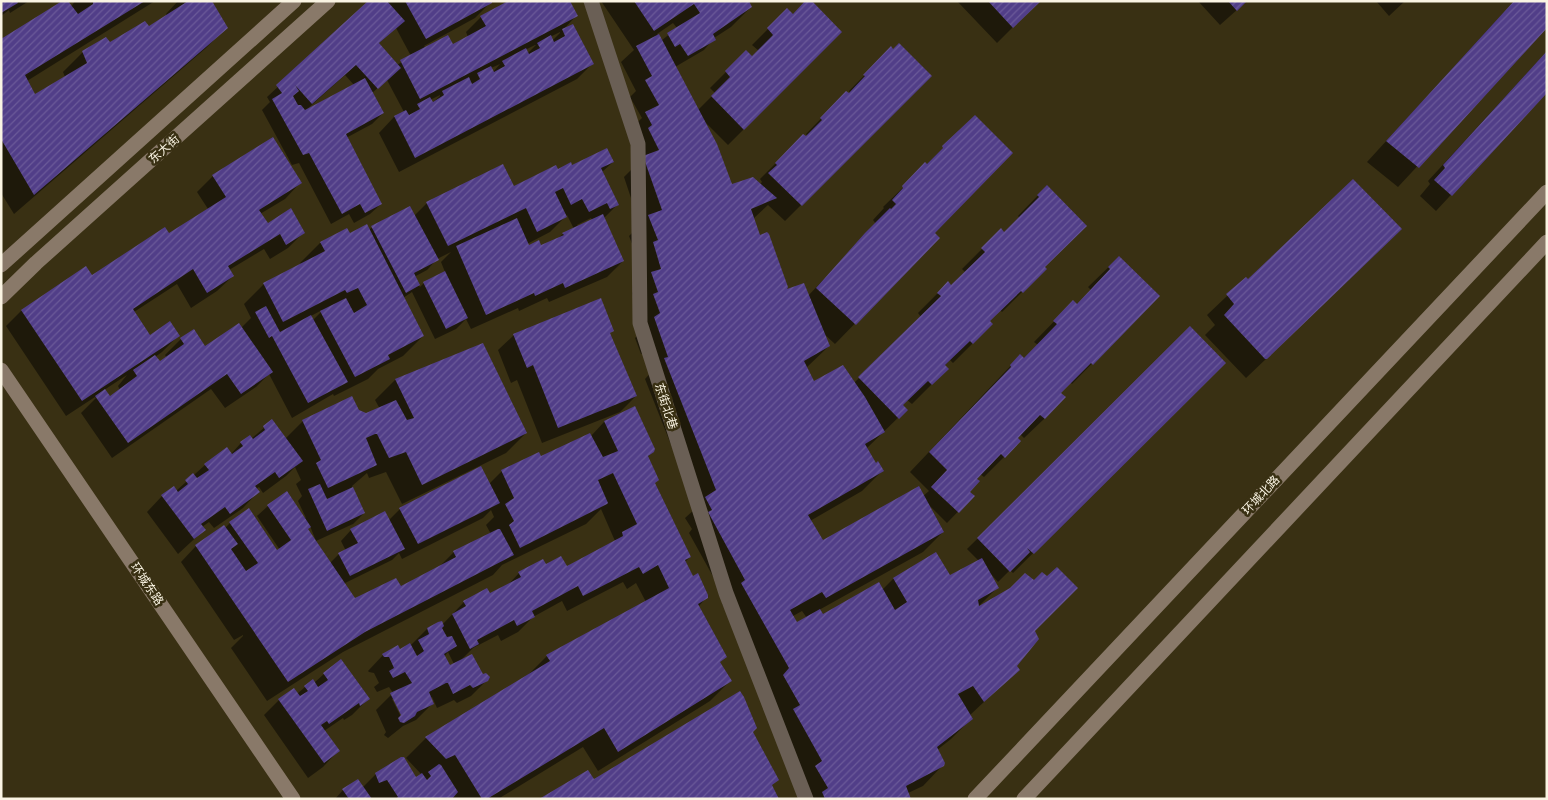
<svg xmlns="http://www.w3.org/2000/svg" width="1548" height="800" font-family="'Nunito Sans','Noto Sans SC',sans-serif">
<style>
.shadow{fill:#0007;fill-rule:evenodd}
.building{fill:url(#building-hatch)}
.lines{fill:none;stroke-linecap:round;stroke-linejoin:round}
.street{stroke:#6a5f55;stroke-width:15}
.secondary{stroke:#897969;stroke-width:15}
.labels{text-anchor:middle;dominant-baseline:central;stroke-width:5;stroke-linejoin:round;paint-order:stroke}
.street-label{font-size:12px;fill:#faf4e3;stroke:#393013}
</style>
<defs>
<pattern id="building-hatch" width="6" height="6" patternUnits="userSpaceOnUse" patternTransform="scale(1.25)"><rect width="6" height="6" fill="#513e88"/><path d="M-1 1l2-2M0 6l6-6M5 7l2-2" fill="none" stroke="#6b5a99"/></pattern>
</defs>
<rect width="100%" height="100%" fill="#393013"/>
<!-- shadow -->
<path class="shadow" d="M 1,1 L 29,1 L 10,13 L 9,10 L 1,16 Z
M 75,1 L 155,1 L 27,81 L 35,95 L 65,77 L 63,72 L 83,52 L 110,44 L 148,27 L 167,16 L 166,14 L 178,1 L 210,1 L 226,28 L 206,48 L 14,214 L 1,193 L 1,40 L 71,7 Z
M 370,1 L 490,1 L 491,2 L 475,18 L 424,46 L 426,48 L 452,46 L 468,37 L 466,32 L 481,17 L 576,16 L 563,30 L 593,63 L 577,79 L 399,172 L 379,133 L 394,117 L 404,112 L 387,80 L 372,93 L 383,113 L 372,124 L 346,138 L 381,204 L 370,214 L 354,223 L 349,214 L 331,224 L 299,163 L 292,165 L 262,110 L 270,102 L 267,97 ZM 396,28 L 411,56 L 397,65 L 378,44 ZM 560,32 L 560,33 L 552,41 L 550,37 ZM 535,45 L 536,45 L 527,54 L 525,50 ZM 500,64 L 493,72 L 491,68 ZM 345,75 L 354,85 L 305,111 ZM 440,95 L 440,96 L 432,103 L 430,100 Z
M 601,1 L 747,1 L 751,7 L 731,27 L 714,38 L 704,50 L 675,67 L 698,110 L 715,93 L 710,88 L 746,52 L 752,58 L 759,51 L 752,45 L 787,10 L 793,16 L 841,32 L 728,145 L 705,122 L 731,186 L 759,185 L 762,182 L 760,179 L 803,136 L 808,137 L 806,134 L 846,93 L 849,95 L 850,93 L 849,91 L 891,48 L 930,76 L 785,221 L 768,205 L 753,219 L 781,292 L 807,297 L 876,224 L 873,220 L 884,208 L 883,207 L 975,117 L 933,233 L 938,238 L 835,344 L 823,333 L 829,346 L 806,368 L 813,383 L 854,383 L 921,317 L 918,313 L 948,283 L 951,287 L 966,273 L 962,269 L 1001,230 L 1004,233 L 1020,218 L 1018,216 L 1047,186 L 1044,268 L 1045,269 L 1002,312 L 1000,310 L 989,321 L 992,324 L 953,363 L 950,360 L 944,366 L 947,369 L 912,404 L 907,400 L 902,405 L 906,410 L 866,449 L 875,465 L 882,471 L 862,491 L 810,521 L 822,542 L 923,496 L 929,491 L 910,472 L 1020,356 L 1024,360 L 1038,345 L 1034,342 L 1073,302 L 1076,305 L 1091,290 L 1088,287 L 1119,257 L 1158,296 L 1072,384 L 1070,382 L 1060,393 L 1064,397 L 1044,419 L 1024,438 L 1020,434 L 1016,438 L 1020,441 L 984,477 L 980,474 L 969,492 L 973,496 L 947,523 L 928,504 L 943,532 L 923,552 L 819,610 L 822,616 L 882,590 L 893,579 L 936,553 L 950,577 L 979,561 L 967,549 L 1190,328 L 1224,363 L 1013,573 L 1010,570 L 998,582 L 990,573 L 997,588 L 977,608 L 1033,631 L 1016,665 L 1018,670 L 969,716 L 971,719 L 951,739 L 937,750 L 943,765 L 923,786 L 908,793 L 909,799 L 803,799 L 770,689 L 722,604 L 726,600 L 689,533 L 692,529 L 685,518 L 696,508 L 645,379 L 657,366 L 652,350 L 641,354 L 635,338 L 640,333 L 638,311 L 632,293 L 640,285 L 638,259 L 629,236 L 640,225 L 624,177 L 641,160 L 630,129 L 642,118 L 630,97 L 636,91 L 621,62 L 634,50 ZM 673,23 L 677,28 L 661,41 L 657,34 ZM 802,611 L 807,618 L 797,624 L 793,616 Z
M 957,1 L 1039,1 L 997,43 Z
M 1198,1 L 1247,1 L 1220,25 Z
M 1376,1 L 1405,1 L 1389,16 Z
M 1514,1 L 1547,27 L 1398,187 L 1367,162 Z
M 1547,51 L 1547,91 L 1436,211 L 1420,196 L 1430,184 L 1428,181 Z
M 273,139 L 300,183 L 285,199 L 260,214 L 267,225 L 304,232 L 288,248 L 270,259 L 264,249 L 229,270 L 233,276 L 217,291 L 191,308 L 177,284 L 134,312 L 150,337 L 178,336 L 162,352 L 155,357 L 160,363 L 167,358 L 165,355 L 181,339 L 205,348 L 241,328 L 251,318 L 244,304 L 264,284 L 302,265 L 300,263 L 320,243 L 347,230 L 349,234 L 368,230 L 409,207 L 414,216 L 427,203 L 514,188 L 572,167 L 613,162 L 602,172 L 618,204 L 604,218 L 623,261 L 607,277 L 549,302 L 547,298 L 519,311 L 518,308 L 471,329 L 466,319 L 456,329 L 435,339 L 412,292 L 403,298 L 423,336 L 403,356 L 378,369 L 368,379 L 334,396 L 333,394 L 292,418 L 269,374 L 256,387 L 225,408 L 211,389 L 112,458 L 81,413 L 96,398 L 95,397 L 66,416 L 6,326 L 21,311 L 92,277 L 168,235 L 208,209 L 197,192 L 213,176 ZM 567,215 L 574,229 L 563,234 L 557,239 L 540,247 L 528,247 L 527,244 L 550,232 ZM 591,218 L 592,220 L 578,227 L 577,225 ZM 451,252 L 441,262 L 445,272 L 424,283 L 420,287 L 414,277 L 427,270 L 437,259 ZM 322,310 L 322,311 L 313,320 L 311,316 ZM 127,375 L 118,386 L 120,390 L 109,398 L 104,390 Z
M 1381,249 L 1246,378 L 1205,335 L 1215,325 L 1207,315 L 1246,278 L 1248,281 Z
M 609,334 L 636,396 L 620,412 L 542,443 L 517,380 L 511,383 L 498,350 L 514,335 Z
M 395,380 L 526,433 L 506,453 L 402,504 L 386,472 L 369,478 L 367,473 L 352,486 L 364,513 L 353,524 L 316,541 L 310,526 L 306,530 L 329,564 L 339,554 L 346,551 L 341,541 L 351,530 L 389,520 L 400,509 L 489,484 L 502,471 L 541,458 L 591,436 L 604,422 L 634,408 L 653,451 L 647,458 L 654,483 L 690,557 L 685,562 L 693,577 L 707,597 L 698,607 L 719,663 L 730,681 L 710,701 L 598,771 L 583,747 L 498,799 L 335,799 L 343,790 L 363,787 L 376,774 L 416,779 L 422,775 L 406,758 L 426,738 L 527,676 L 547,656 L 646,602 L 636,583 L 627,589 L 623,582 L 567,611 L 562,601 L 533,617 L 518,632 L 501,641 L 498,635 L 473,648 L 462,659 L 487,680 L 471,696 L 457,703 L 454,700 L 437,708 L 432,697 L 430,698 L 432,704 L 416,720 L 403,726 L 388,738 L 384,735 L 386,732 L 376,710 L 393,693 L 389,687 L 377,692 L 374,687 L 379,683 L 374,673 L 369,672 L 368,671 L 383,655 L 410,646 L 427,629 L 439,623 L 442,625 L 464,602 L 490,595 L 506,587 L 519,573 L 546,566 L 566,568 L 615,541 L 601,509 L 586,524 L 502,565 L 493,575 L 343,652 L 267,701 L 231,648 L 243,636 L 243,635 L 234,640 L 181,562 L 196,546 L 225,528 L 230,523 L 277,551 L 280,550 L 257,516 L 268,506 L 306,518 L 298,501 L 302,496 L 296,484 L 301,480 L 295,467 L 286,476 L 263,493 L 259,487 L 256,489 L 258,492 L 243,508 L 214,528 L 209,522 L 202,527 L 204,530 L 178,554 L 147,512 L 162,496 L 176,491 L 205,465 L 231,454 L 241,443 L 251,439 L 272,421 L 285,439 L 303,421 L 358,411 L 366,415 L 380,409 L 375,400 ZM 491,510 L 494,517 L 486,525 L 491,534 L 454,552 L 438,568 L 401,588 L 355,600 L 343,584 L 392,560 L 399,553 L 402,559 L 483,518 ZM 448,652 L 454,664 L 449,666 L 444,657 ZM 392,699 L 394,699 L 405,720 L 403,721 Z
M 324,674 L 368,699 L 352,715 L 344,720 L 343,718 L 324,731 L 338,751 L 323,767 L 308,778 L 264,715 L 279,700 L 297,694 L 305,687 L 314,683 Z"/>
<!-- building -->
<path class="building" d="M 1,1 L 17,1 L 18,3 L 1,13 Z
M 62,1 L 68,1 L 78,14 L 93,4 L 93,1 L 145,1 L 25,75 L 35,94 L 87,63 L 82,51 L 106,37 L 110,42 L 145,21 L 149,26 L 188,1 L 212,1 L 228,28 L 34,195 L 1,139 L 1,39 Z
M 368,1 L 387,1 L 405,21 L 379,43 L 401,68 L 378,89 L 356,65 L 312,104 L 295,85 L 299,91 L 293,96 L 298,105 L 301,105 L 305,110 L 365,78 L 384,113 L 346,134 L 382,204 L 365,213 L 360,204 L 342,214 L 309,153 L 303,155 L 272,99 L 282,93 L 276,85 Z
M 405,1 L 492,1 L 492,3 L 426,39 Z
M 508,1 L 570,1 L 578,16 L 420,99 L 400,60 L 448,35 L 453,44 L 486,26 L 480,16 Z
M 634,1 L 749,1 L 752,7 L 713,34 L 716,40 L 688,56 L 680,44 L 675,47 L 667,33 L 700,13 L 694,4 L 654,31 Z
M 805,1 L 812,1 L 842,32 L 744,130 L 711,96 L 730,77 L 725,71 L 746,50 L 752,56 L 773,35 L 767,28 L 787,8 L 793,14 Z
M 988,1 L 1041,1 L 1013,28 Z
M 1228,1 L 1247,1 L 1237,11 Z
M 1514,1 L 1547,1 L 1547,28 L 1419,168 L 1386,141 Z
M 573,24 L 594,64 L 415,158 L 394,116 L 406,110 L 409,115 L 420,109 L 417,104 L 430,97 L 433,102 L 444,95 L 442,91 L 469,77 L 472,84 L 480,79 L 477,73 L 491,66 L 494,72 L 505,66 L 502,61 L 526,48 L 529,54 L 540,48 L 537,43 L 551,35 L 554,42 L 565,36 L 562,29 Z
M 659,34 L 717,144 L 732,184 L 753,177 L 777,198 L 751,209 L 760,235 L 767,232 L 769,234 L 788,287 L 787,289 L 804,283 L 830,346 L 804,361 L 814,381 L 843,365 L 865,397 L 885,432 L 865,444 L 876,463 L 878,461 L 884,471 L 808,515 L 823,540 L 919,486 L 944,532 L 826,598 L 822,592 L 790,610 L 797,622 L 820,609 L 823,614 L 879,582 L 895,610 L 907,602 L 893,578 L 936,552 L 950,575 L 982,558 L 999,588 L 978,600 L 979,606 L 1010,588 L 1025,573 L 1034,580 L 1042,572 L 1047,576 L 1057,567 L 1078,588 L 1035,631 L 1039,639 L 1017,666 L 1020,670 L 984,702 L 973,686 L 958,694 L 973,719 L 937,747 L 945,763 L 944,766 L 906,786 L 911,799 L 825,799 L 822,792 L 828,788 L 815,766 L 822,761 L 793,709 L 800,705 L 783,675 L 789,668 L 741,583 L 745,580 L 708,512 L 712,510 L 705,497 L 716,490 L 664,358 L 668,357 L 654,317 L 660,313 L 653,294 L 658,292 L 651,272 L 661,269 L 653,242 L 658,240 L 648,215 L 662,210 L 643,156 L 659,150 L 648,128 L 652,125 L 645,112 L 659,105 L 645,80 L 652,76 L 636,46 Z
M 899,43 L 932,76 L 802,206 L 768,173 L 777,165 L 775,163 L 803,134 L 806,136 L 822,120 L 820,118 L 846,91 L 849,93 L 865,76 L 863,75 L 891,46 L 893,49 Z
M 1547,51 L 1547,93 L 1452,196 L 1434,180 L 1445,168 L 1443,165 Z
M 975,115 L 1013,153 L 935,233 L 940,238 L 856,325 L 816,288 L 865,233 L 890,208 L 891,209 L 896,204 L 892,200 L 903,188 L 902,186 L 925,162 L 927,164 L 943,148 L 942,146 Z
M 273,137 L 302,183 L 259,210 L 268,223 L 291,208 L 305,233 L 286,245 L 280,234 L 228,266 L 234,276 L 207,293 L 193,269 L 133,309 L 150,335 L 170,321 L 180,336 L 82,401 L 21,310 L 86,266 L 92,275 L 165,227 L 169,233 L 226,197 L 212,175 Z
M 607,148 L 614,162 L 601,168 L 619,205 L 610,209 L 607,203 L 589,212 L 582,199 L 571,205 L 563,188 L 555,192 L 567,217 L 537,232 L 526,208 L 448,246 L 426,202 L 503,164 L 514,186 L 556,165 L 558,169 L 571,162 L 572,165 Z
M 1353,179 L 1402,229 L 1267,359 L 1265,359 L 1224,315 L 1234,304 L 1226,294 L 1246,277 L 1248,279 Z
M 1047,185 L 1087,226 L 1045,267 L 1047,269 L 1023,293 L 1021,291 L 990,321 L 993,324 L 973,344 L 970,341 L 945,365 L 949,369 L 932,385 L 928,381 L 903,405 L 908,410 L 899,419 L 858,377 L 941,296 L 937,293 L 948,281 L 951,285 L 985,252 L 981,248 L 1001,228 L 1004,232 L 1039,197 L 1037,195 Z
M 410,206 L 439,260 L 414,273 L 420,285 L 406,293 L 371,226 Z
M 603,214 L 624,261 L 565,288 L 563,283 L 535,296 L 534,293 L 486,315 L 456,246 L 517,218 L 529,245 L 539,240 L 541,245 L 564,235 L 562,233 Z
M 367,224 L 424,336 L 388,355 L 390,359 L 355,377 L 320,311 L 346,298 L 354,313 L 367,305 L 358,288 L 347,293 L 345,290 L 283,322 L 263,283 L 325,251 L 320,242 L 347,228 L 350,233 Z
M 1119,256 L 1160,296 L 1093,365 L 1091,363 L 1061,393 L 1066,397 L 1045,419 L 1040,415 L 1018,438 L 1021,441 L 1005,458 L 1001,454 L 977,479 L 980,481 L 970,492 L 975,496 L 959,513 L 931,487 L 947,470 L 929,452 L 1011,367 L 1010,365 L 1020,354 L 1024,358 L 1057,324 L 1053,321 L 1073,300 L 1077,304 L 1110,269 L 1108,267 Z
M 445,271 L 468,318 L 446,329 L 423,282 Z
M 601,298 L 614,331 L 610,333 L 637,396 L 558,428 L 533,365 L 527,368 L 513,334 Z
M 266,306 L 280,332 L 311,315 L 348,382 L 308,403 L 272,336 L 269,338 L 255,312 Z
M 239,323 L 273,372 L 241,394 L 227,374 L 128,443 L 95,396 L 105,389 L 110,396 L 137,376 L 133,370 L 155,355 L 160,361 L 184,344 L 180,338 L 194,329 L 205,346 Z
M 1190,326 L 1226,363 L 1034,554 L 1027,548 L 1030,552 L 1010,572 L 977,538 Z
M 483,343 L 527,433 L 422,485 L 406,452 L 389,458 L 377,434 L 375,434 L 366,438 L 377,465 L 328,488 L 316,463 L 321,460 L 320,458 L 302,420 L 352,396 L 359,410 L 366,413 L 396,400 L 407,420 L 414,418 L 395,379 Z
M 635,406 L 655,449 L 654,452 L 648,456 L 659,480 L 655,483 L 691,557 L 685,560 L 693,576 L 698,573 L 708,595 L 708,598 L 698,604 L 727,657 L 720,662 L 732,681 L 618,752 L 604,728 L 487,799 L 482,799 L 455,755 L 446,759 L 425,737 L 550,661 L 546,655 L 669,588 L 658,565 L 643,574 L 639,567 L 583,596 L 578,586 L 532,611 L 535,617 L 517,626 L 514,620 L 477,640 L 479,644 L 470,649 L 452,614 L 466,606 L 463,601 L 487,588 L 490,593 L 521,577 L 518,572 L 543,559 L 546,564 L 561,556 L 567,566 L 623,536 L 622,532 L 637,524 L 613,473 L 598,480 L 608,503 L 607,504 L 520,548 L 509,525 L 514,521 L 505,504 L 514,498 L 501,470 L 539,452 L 541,456 L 590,433 L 603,457 L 618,451 L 604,421 Z
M 272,419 L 303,461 L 279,478 L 275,472 L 255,486 L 260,492 L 230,514 L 225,507 L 201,524 L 206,530 L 194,539 L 161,495 L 174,486 L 178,492 L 188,484 L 185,480 L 193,473 L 197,478 L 209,470 L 204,464 L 227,447 L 232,454 L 243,446 L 240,442 L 250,435 L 253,439 L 265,430 L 263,426 Z
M 481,466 L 500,503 L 418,544 L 399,508 Z
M 320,484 L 327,499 L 353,487 L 365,513 L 327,531 L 308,489 Z
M 287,491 L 311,527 L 308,529 L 355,598 L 396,578 L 401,586 L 456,557 L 453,551 L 498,529 L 500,529 L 514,555 L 365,632 L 288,682 L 195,545 L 224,525 L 238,544 L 231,549 L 246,571 L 258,563 L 229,522 L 249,508 L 277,550 L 291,540 L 267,505 Z
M 385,511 L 405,549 L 350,576 L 338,553 L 358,543 L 350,529 Z
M 442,621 L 444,626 L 442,628 L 447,637 L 452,636 L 457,646 L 444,654 L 450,665 L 472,654 L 483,674 L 486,673 L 490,677 L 488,681 L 473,688 L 470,685 L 453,694 L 448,683 L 446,683 L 429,692 L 434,704 L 417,712 L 415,716 L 404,723 L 400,722 L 398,718 L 401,715 L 390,693 L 412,683 L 405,672 L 393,678 L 389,671 L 394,668 L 389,657 L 384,657 L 382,654 L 398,645 L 400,649 L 410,643 L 417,656 L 424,651 L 418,640 L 429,634 L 427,628 L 438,622 Z
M 341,659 L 370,699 L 360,706 L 359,703 L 329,724 L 327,721 L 321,725 L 340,751 L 324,763 L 278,699 L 294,688 L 300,696 L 308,691 L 304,686 L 313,679 L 318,687 L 328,680 L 323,673 Z
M 740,691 L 744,697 L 757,728 L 753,732 L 779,780 L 772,785 L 779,799 L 539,799 L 588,770 L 594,779 Z
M 401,757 L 404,757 L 416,777 L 422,773 L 427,780 L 431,776 L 428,772 L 439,764 L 441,765 L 458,792 L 452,799 L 396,799 L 398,797 L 387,780 L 379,783 L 375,773 Z
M 358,779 L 372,799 L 349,799 L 342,789 Z"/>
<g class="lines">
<!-- street -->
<path class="street" d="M 591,1 L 638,144 L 640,323 L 726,593 L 806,799"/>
<!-- secondary -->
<path class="secondary" d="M 1,265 L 294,1
M 1,297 L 36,263 L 328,1
M 1,370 L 293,799
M 975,799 L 1547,192
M 1024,799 L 1547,242"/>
</g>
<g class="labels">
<!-- street labels -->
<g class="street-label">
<text transform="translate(164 149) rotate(-42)">东大街</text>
<text transform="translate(666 406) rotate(72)">东街北巷</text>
<text transform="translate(1261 495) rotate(-47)">环城北路</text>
<text transform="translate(147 584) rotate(56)">环城东路</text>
</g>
</g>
<!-- border -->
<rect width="1548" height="800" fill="none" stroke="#faf4e3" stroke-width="5"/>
</svg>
